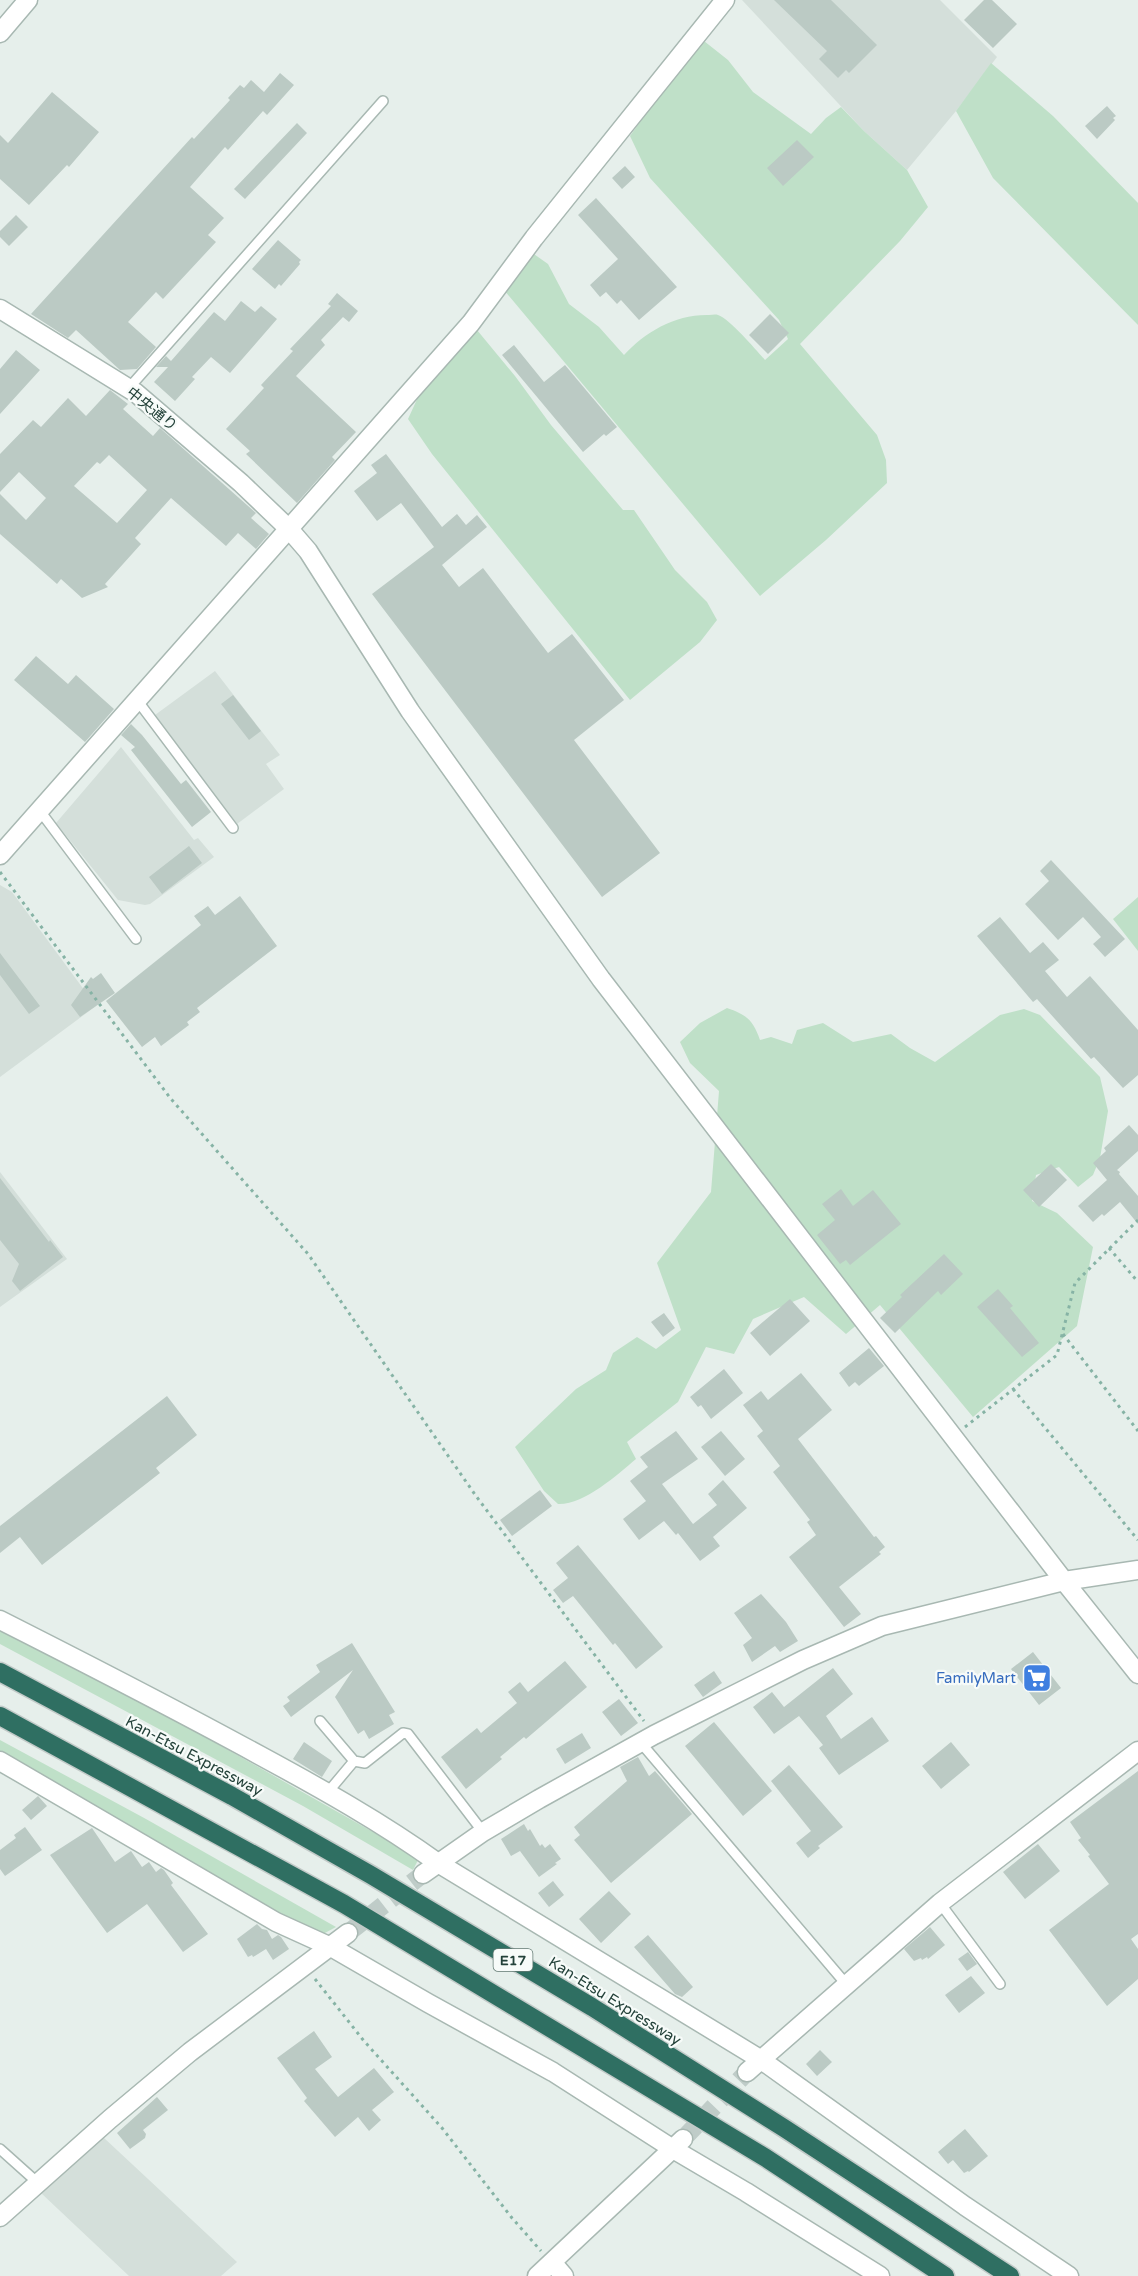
<svg xmlns="http://www.w3.org/2000/svg" width="1138" height="2276" font-family="'Varela Round','Noto Sans JP',sans-serif">
<style>
.built{fill:#d4dfda}
.green{fill:#bfe0c8}
.building{fill:#bbcac4;fill-rule:evenodd}
.lines{fill:none;stroke-linecap:round;stroke-linejoin:round}
.minor-tunnel{stroke:#bfccc8;stroke-width:18;stroke-dasharray:18 9;stroke-linecap:butt}
.tertiary-tunnel{stroke:#bfccc8;stroke-width:18;stroke-dasharray:18 9;stroke-linecap:butt}
.service-casing{stroke:#a8b8b2;stroke-width:12}
.minor-casing{stroke:#a8b8b2;stroke-width:21}
.tertiary-casing{stroke:#a8b8b2;stroke-width:21}
.motorway-casing{stroke:#c2cac8;stroke-width:21}
.path{stroke:#86b3a5;stroke-width:3;stroke-dasharray:3 4.5;stroke-linecap:butt}
.service{stroke:#fff;stroke-width:9}
.minor{stroke:#fff;stroke-width:18}
.tertiary{stroke:#fff;stroke-width:18}
.motorway{stroke:#2f6f62;stroke-width:18}
.labels{text-anchor:middle;dominant-baseline:central;stroke-width:4.5;stroke-linejoin:round;paint-order:stroke}
.shield{fill:#f7fbf9;stroke:#637a73;stroke-width:1.5}
.shield-label{font-size:14px;font-weight:bold;fill:#24423a}
.street-label{font-size:15px;fill:#24423a;stroke:#f7fbf9}
.shop-label{font-size:15px;fill:#366cbe;stroke:#f7fbf9;text-anchor:end}
</style>
<rect width="100%" height="100%" fill="#e6efeb"/>
<!-- built -->
<path class="built" d="M 742,0 L 940,0 L 997,57 L 956,111 L 907,170 L 864,131 Z
M 215,671 L 280,755 L 266,764 L 284,789 L 237,824 L 155,715 Z
M 121,747 L 194,840 L 198,838 L 214,857 L 150,904 L 145,905 L 118,900 L 56,823 Z
M 0,885 L 12,892 L 96,1006 L 0,1077 Z
M 0,1172 L 67,1259 L 0,1307 Z
M 103,2137 L 237,2262 L 221,2276 L 129,2276 L 41,2193 Z"/>
<!-- green -->
<path class="green" d="M 704,41 L 728,60 L 753,92 L 811,134 L 826,118 L 841,107 L 864,131 L 907,170 L 928,207 L 900,241 L 800,344 L 877,435 L 886,460 L 887,483 L 826,540 L 760,596 L 504,290 L 531,252 L 548,264 L 569,304 L 599,327 L 624,355 C 645,332 676,314 709,315 C 712,315 715,314 718,315 C 730,319 756,350 765,360 L 788,339 L 779,320 L 650,178 L 630,136 L 657,98 Z
M 991,63 L 1053,116 L 1138,203 L 1138,325 L 993,178 L 956,111 Z
M 477,330 L 515,376 L 551,425 L 623,510 L 634,510 L 675,570 L 707,602 L 717,620 L 700,642 L 630,700 L 432,454 L 408,419 L 419,395 Z
M 1138,897 L 1138,951 L 1113,919 Z
M 727,1008 C 747,1015 753,1020 760,1040 L 771,1037 L 792,1044 L 797,1030 L 823,1023 L 853,1042 L 891,1034 L 910,1048 L 935,1062 L 1000,1015 L 1024,1009 L 1040,1015 L 1100,1077 L 1108,1111 L 1100,1158 L 1093,1175 L 1078,1187 L 1059,1167 L 1036,1175 L 1032,1201 L 1057,1213 L 1093,1247 L 1077,1326 L 973,1417 L 880,1305 L 846,1334 L 804,1297 L 753,1319 L 734,1354 L 706,1347 L 678,1402 L 627,1442 L 636,1459 C 617,1475 584,1505 558,1504 L 544,1491 L 515,1447 L 576,1389 L 606,1370 L 613,1353 L 637,1337 L 656,1349 L 681,1330 L 657,1263 L 711,1192 L 719,1091 L 690,1063 L 680,1042 L 700,1023 Z
M 0,1628 L 170,1717 L 419,1858 L 413,1870 L 303,1806 L 0,1644 Z
M 0,1740 L 146,1819 L 336,1927 L 323,1934 L 308,1929 L 0,1754 Z"/>
<!-- building -->
<path class="building" d="M 774,0 L 831,0 L 877,45 L 849,73 L 846,70 L 838,78 L 819,59 L 827,51 Z
M 984,0 L 992,0 L 1017,24 L 993,48 L 964,20 Z
M 280,73 L 294,85 L 267,115 L 263,111 L 228,150 L 225,147 L 190,187 L 224,218 L 208,235 L 216,242 L 163,299 L 156,292 L 128,322 L 156,347 L 137,369 L 120,370 L 76,330 L 68,338 L 31,314 L 192,137 L 194,139 L 230,100 L 228,98 L 240,85 L 244,88 L 251,80 L 264,92 Z
M 52,92 L 99,132 L 69,167 L 67,165 L 29,205 L 0,179 L 0,135 L 8,143 Z
M 1107,106 L 1116,116 L 1113,118 L 1115,120 L 1097,139 L 1085,126 Z
M 297,123 L 307,133 L 245,199 L 234,189 Z
M 797,140 L 814,157 L 783,186 L 767,168 Z
M 625,166 L 635,177 L 622,189 L 612,178 Z
M 596,198 L 677,287 L 639,320 L 621,300 L 617,304 L 606,292 L 600,297 L 590,285 L 618,259 L 578,215 Z
M 16,215 L 28,227 L 9,246 L 0,237 L 0,231 Z
M 278,240 L 301,260 L 299,262 L 300,264 L 281,286 L 279,284 L 275,289 L 252,269 Z
M 337,293 L 358,311 L 349,322 L 343,317 L 321,340 L 325,345 L 296,376 L 356,432 L 332,457 L 335,460 L 297,503 L 246,454 L 250,451 L 226,429 L 264,388 L 261,385 L 293,351 L 290,349 L 331,306 L 328,304 Z
M 241,301 L 255,312 L 261,306 L 277,319 L 230,373 L 211,357 L 192,377 L 195,379 L 175,401 L 154,382 L 168,367 L 156,367 L 166,356 L 171,361 L 214,312 L 225,321 Z
M 770,314 L 789,333 L 768,354 L 749,335 Z
M 514,345 L 544,382 L 565,365 L 617,427 L 606,436 L 604,434 L 583,452 L 502,355 Z
M 16,350 L 40,370 L 0,414 L 0,369 Z
M 110,390 L 128,404 L 123,409 L 153,436 L 160,428 L 256,513 L 251,518 L 269,534 L 256,549 L 238,533 L 226,546 L 171,498 L 135,538 L 141,544 L 105,584 L 108,587 L 82,598 L 61,579 L 57,584 L 0,534 L 0,494 L 26,520 L 46,498 L 19,472 L 0,492 L 0,454 L 33,420 L 41,427 L 68,398 L 86,416 ZM 109,455 L 147,490 L 117,523 L 74,486 L 97,462 L 100,464 Z
M 386,454 L 442,527 L 457,514 L 466,525 L 477,515 L 487,527 L 442,565 L 459,587 L 483,568 L 548,653 L 572,634 L 624,700 L 574,740 L 660,853 L 602,897 L 372,594 L 434,547 L 401,503 L 377,521 L 354,491 L 377,473 L 371,465 Z
M 36,656 L 68,684 L 76,675 L 114,709 L 85,742 L 14,680 Z
M 233,695 L 261,731 L 249,740 L 221,704 Z
M 131,724 L 142,735 L 181,784 L 186,780 L 211,812 L 192,827 L 131,750 L 135,747 L 121,735 Z
M 189,846 L 202,863 L 162,894 L 149,877 Z
M 1051,860 L 1125,939 L 1105,957 L 1093,944 L 1101,937 L 1083,917 L 1058,940 L 1025,904 L 1049,881 L 1040,871 Z
M 240,896 L 277,946 L 197,1008 L 200,1012 L 187,1022 L 189,1025 L 161,1046 L 155,1037 L 142,1047 L 106,1001 L 201,925 L 194,916 L 208,906 L 215,915 Z
M 1000,917 L 1030,953 L 1043,942 L 1059,960 L 1045,971 L 1067,997 L 1090,976 L 1138,1030 L 1138,1075 L 1123,1088 L 1094,1057 L 1091,1059 L 1037,999 L 1033,1002 L 977,936 Z
M 0,953 L 40,1006 L 29,1014 L 0,975 Z
M 101,973 L 115,993 L 80,1017 L 71,1005 L 91,977 L 93,979 Z
M 1129,1125 L 1138,1135 L 1138,1151 L 1117,1170 L 1120,1172 L 1119,1174 L 1138,1196 L 1138,1224 L 1120,1202 L 1104,1216 L 1102,1214 L 1093,1222 L 1078,1206 L 1107,1180 L 1093,1163 L 1106,1151 L 1104,1148 Z
M 1051,1164 L 1067,1180 L 1039,1207 L 1023,1190 Z
M 0,1178 L 49,1242 L 50,1240 L 63,1257 L 20,1291 L 12,1281 L 19,1264 L 0,1240 Z
M 841,1189 L 853,1206 L 873,1190 L 901,1224 L 850,1265 L 846,1260 L 840,1264 L 817,1235 L 835,1220 L 822,1204 Z
M 944,1254 L 963,1274 L 941,1295 L 938,1291 L 895,1333 L 880,1318 L 902,1297 L 900,1295 Z
M 998,1289 L 1013,1306 L 1010,1308 L 1039,1343 L 1022,1357 L 977,1307 Z
M 790,1299 L 810,1321 L 770,1356 L 750,1333 Z
M 664,1313 L 675,1328 L 663,1337 L 651,1322 Z
M 869,1348 L 884,1366 L 859,1386 L 855,1382 L 849,1387 L 839,1373 Z
M 724,1369 L 743,1393 L 711,1419 L 701,1405 L 698,1407 L 690,1397 Z
M 801,1373 L 832,1410 L 798,1439 L 874,1537 L 876,1536 L 885,1547 L 879,1552 L 881,1554 L 839,1587 L 861,1614 L 844,1627 L 789,1557 L 816,1535 L 807,1522 L 810,1520 L 773,1472 L 780,1466 L 757,1436 L 763,1431 L 743,1405 L 761,1391 L 768,1400 Z
M 167,1396 L 197,1435 L 156,1468 L 160,1473 L 42,1565 L 20,1537 L 0,1553 L 0,1526 Z
M 676,1431 L 698,1459 L 662,1484 L 693,1524 L 717,1505 L 708,1494 L 723,1480 L 747,1508 L 713,1537 L 720,1546 L 700,1561 L 678,1533 L 676,1535 L 664,1521 L 639,1540 L 623,1519 L 646,1501 L 630,1481 L 648,1467 L 640,1457 Z
M 721,1431 L 745,1459 L 725,1476 L 701,1447 Z
M 540,1490 L 552,1506 L 512,1536 L 500,1520 Z
M 578,1545 L 663,1647 L 636,1669 L 615,1643 L 613,1645 L 573,1596 L 563,1603 L 553,1590 L 568,1578 L 556,1563 Z
M 761,1594 L 786,1622 L 798,1641 L 780,1652 L 775,1646 L 752,1662 L 743,1645 L 752,1638 L 734,1613 Z
M 352,1643 L 395,1712 L 389,1715 L 394,1724 L 369,1739 L 364,1730 L 358,1734 L 335,1697 L 353,1670 L 291,1717 L 283,1706 L 290,1701 L 287,1697 L 320,1672 L 316,1665 Z
M 1033,1652 L 1061,1688 L 1039,1705 L 1011,1669 Z
M 565,1661 L 587,1687 L 526,1739 L 524,1737 L 500,1757 L 502,1759 L 466,1789 L 441,1757 L 477,1728 L 481,1733 L 517,1703 L 508,1692 L 520,1682 L 528,1692 Z
M 833,1668 L 853,1694 L 826,1716 L 841,1739 L 872,1717 L 889,1741 L 839,1775 L 819,1748 L 823,1745 L 799,1716 L 774,1734 L 753,1707 L 772,1692 L 784,1707 Z
M 714,1671 L 722,1683 L 703,1697 L 694,1685 Z
M 619,1699 L 638,1723 L 621,1736 L 602,1712 Z
M 714,1722 L 772,1791 L 743,1816 L 685,1746 Z
M 582,1733 L 591,1748 L 565,1764 L 556,1749 Z
M 304,1742 L 332,1761 L 322,1777 L 293,1759 Z
M 951,1742 L 970,1765 L 941,1789 L 922,1766 Z
M 638,1757 L 649,1776 L 655,1771 L 692,1814 L 611,1883 L 574,1840 L 580,1835 L 574,1827 L 627,1781 L 620,1767 Z
M 789,1765 L 843,1827 L 818,1846 L 820,1848 L 808,1858 L 796,1843 L 811,1831 L 771,1781 Z
M 1138,1771 L 1138,1934 L 1131,1939 L 1138,1949 L 1138,1979 L 1107,2006 L 1049,1930 L 1109,1884 L 1088,1856 L 1090,1855 L 1078,1840 L 1081,1838 L 1070,1822 Z
M 38,1796 L 47,1806 L 31,1820 L 22,1810 Z
M 524,1824 L 528,1831 L 530,1829 L 540,1846 L 542,1844 L 545,1848 L 550,1844 L 561,1859 L 555,1863 L 557,1864 L 539,1877 L 520,1851 L 511,1856 L 501,1839 Z
M 25,1827 L 42,1850 L 5,1876 L 0,1869 L 0,1850 L 16,1838 L 14,1835 Z
M 92,1828 L 115,1862 L 131,1851 L 142,1867 L 149,1862 L 156,1872 L 161,1868 L 164,1870 L 173,1883 L 171,1885 L 208,1934 L 183,1952 L 147,1904 L 107,1933 L 50,1855 Z
M 1038,1844 L 1060,1871 L 1025,1899 L 1003,1872 Z
M 553,1881 L 564,1895 L 549,1907 L 538,1893 Z
M 609,1891 L 631,1914 L 601,1943 L 579,1919 Z
M 257,1924 L 262,1929 L 267,1930 L 272,1939 L 278,1935 L 281,1937 L 289,1949 L 273,1960 L 266,1949 L 253,1957 L 252,1955 L 248,1957 L 237,1939 Z
M 930,1927 L 945,1945 L 928,1959 L 927,1957 L 922,1960 L 921,1958 L 914,1961 L 904,1949 Z
M 648,1935 L 693,1987 L 682,1997 L 675,1994 L 634,1947 Z
M 968,1952 L 977,1964 L 967,1971 L 958,1959 Z
M 971,1976 L 985,1993 L 959,2013 L 945,1995 Z
M 314,2031 L 332,2057 L 315,2069 L 338,2097 L 374,2068 L 394,2092 L 372,2110 L 381,2120 L 369,2131 L 358,2117 L 335,2137 L 304,2101 L 307,2098 L 277,2058 Z
M 820,2050 L 832,2062 L 817,2076 L 806,2064 Z
M 157,2097 L 168,2110 L 143,2130 L 146,2134 L 145,2138 L 130,2149 L 117,2133 Z
M 965,2129 L 988,2156 L 969,2172 L 968,2171 L 964,2173 L 953,2160 L 948,2164 L 938,2152 Z"/>
<g class="lines">
<!-- minor-tunnel -->
<path class="minor-tunnel" d="M 683,2139 L 747,2072"/>
<!-- tertiary-tunnel -->
<path class="tertiary-tunnel" d="M 348,1933 L 423,1874"/>
<!-- service casing -->
<g class="service-casing">
<path id="service" d="M 128,389 L 383,101
M 137,700 L 233,828
M 40,811 L 136,939
M 320,1721 L 354,1761 L 365,1763 L 403,1733 L 408,1734 L 483,1832
M 641,1743 L 846,1984
M 328,1792 L 354,1761
M 940,1903 L 1000,1984
M 0,2149 L 38,2183"/>
</g>
<!-- minor casing -->
<g class="minor-casing">
<path id="minor" d="M 0,33 L 28,0
M 0,855 L 471,323 L 534,238 L 725,0
M 0,1620 C 87,1664 173,1708 259,1755 C 320,1788 381,1822 438,1863 L 760,2059 L 965,2206 L 1069,2276
M 0,1761 L 276,1922 L 331,1947 L 428,2003 L 553,2072 L 673,2149 L 746,2192 L 880,2276
M 747,2072 L 940,1903 L 1138,1751
M 552,2262 L 564,2276
M 537,2276 L 683,2139"/>
</g>
<!-- tertiary casing -->
<g class="tertiary-casing">
<path id="tertiary" d="M 0,309 L 136,393 L 241,483 L 289,529 L 308,551 L 410,711 L 601,979 L 1064,1581 L 1138,1570
M 423,1874 L 483,1832 L 539,1799 L 654,1735 L 803,1660 L 882,1626 L 1064,1581 L 1138,1674
M 0,2217 L 110,2119 L 190,2052 L 348,1933"/>
</g>
<!-- motorway casing -->
<g class="motorway-casing">
<path id="motorway" d="M 0,1672 L 232,1796 L 371,1875 L 592,2007 L 784,2128 L 1010,2276
M 0,1716 L 344,1904 L 766,2158 L 945,2276"/>
</g>
<!-- path -->
<path class="path" d="M 0,872 L 171,1099 L 308,1254 L 476,1496 L 644,1721
M 1109,1248 L 1138,1282
M 1063,1334 L 1138,1431
M 1013,1389 L 1138,1540
M 965,1427 L 1057,1355 L 1075,1283 L 1138,1220
M 315,1979 L 364,2041 L 442,2128 L 512,2218 L 541,2251"/>
<!-- service -->
<use href="#service" class="service"/>
<!-- minor -->
<use href="#minor" class="minor"/>
<!-- tertiary -->
<use href="#tertiary" class="tertiary"/>
<!-- motorway -->
<use href="#motorway" class="motorway"/>
</g>
<!-- icons -->
<defs>
<g id="supermarket-square" transform="scale(1.5)"><rect x="-9" y="-9" width="18" height="18" rx="4" fill="#3f7fe0" stroke="#f7fbf9"/><path d="M-6-5.5h2.5l.6 2H6L4.5 2H-2.5L-4.4-4H-6ZM-1.5 3.2a1.3 1.3 0 1 0 .1 0ZM3 3.2a1.3 1.3 0 1 0 .1 0Z" fill="#fff"/></g>
</defs>
<g fill-rule="evenodd">
<use href="#supermarket-square" x="1037" y="1678"/>
</g>
<g class="labels">
<!-- shield labels -->
<rect class="shield" x="493.5" y="1949" width="39" height="22" rx="4.5"/>
<g class="shield-label">
<text x="513" y="1960">E17</text>
</g>
<!-- street labels -->
<g class="street-label">
<text transform="translate(152 409) rotate(39)">中央通り</text>
<text transform="translate(194 1756) rotate(28)">Kan-Etsu Expressway</text>
<text transform="translate(615 2001) rotate(32)">Kan-Etsu Expressway</text>
</g>
<!-- shop labels -->
<g class="shop-label">
<text x="1016" y="1678">FamilyMart</text>
</g>
</g>
</svg>
